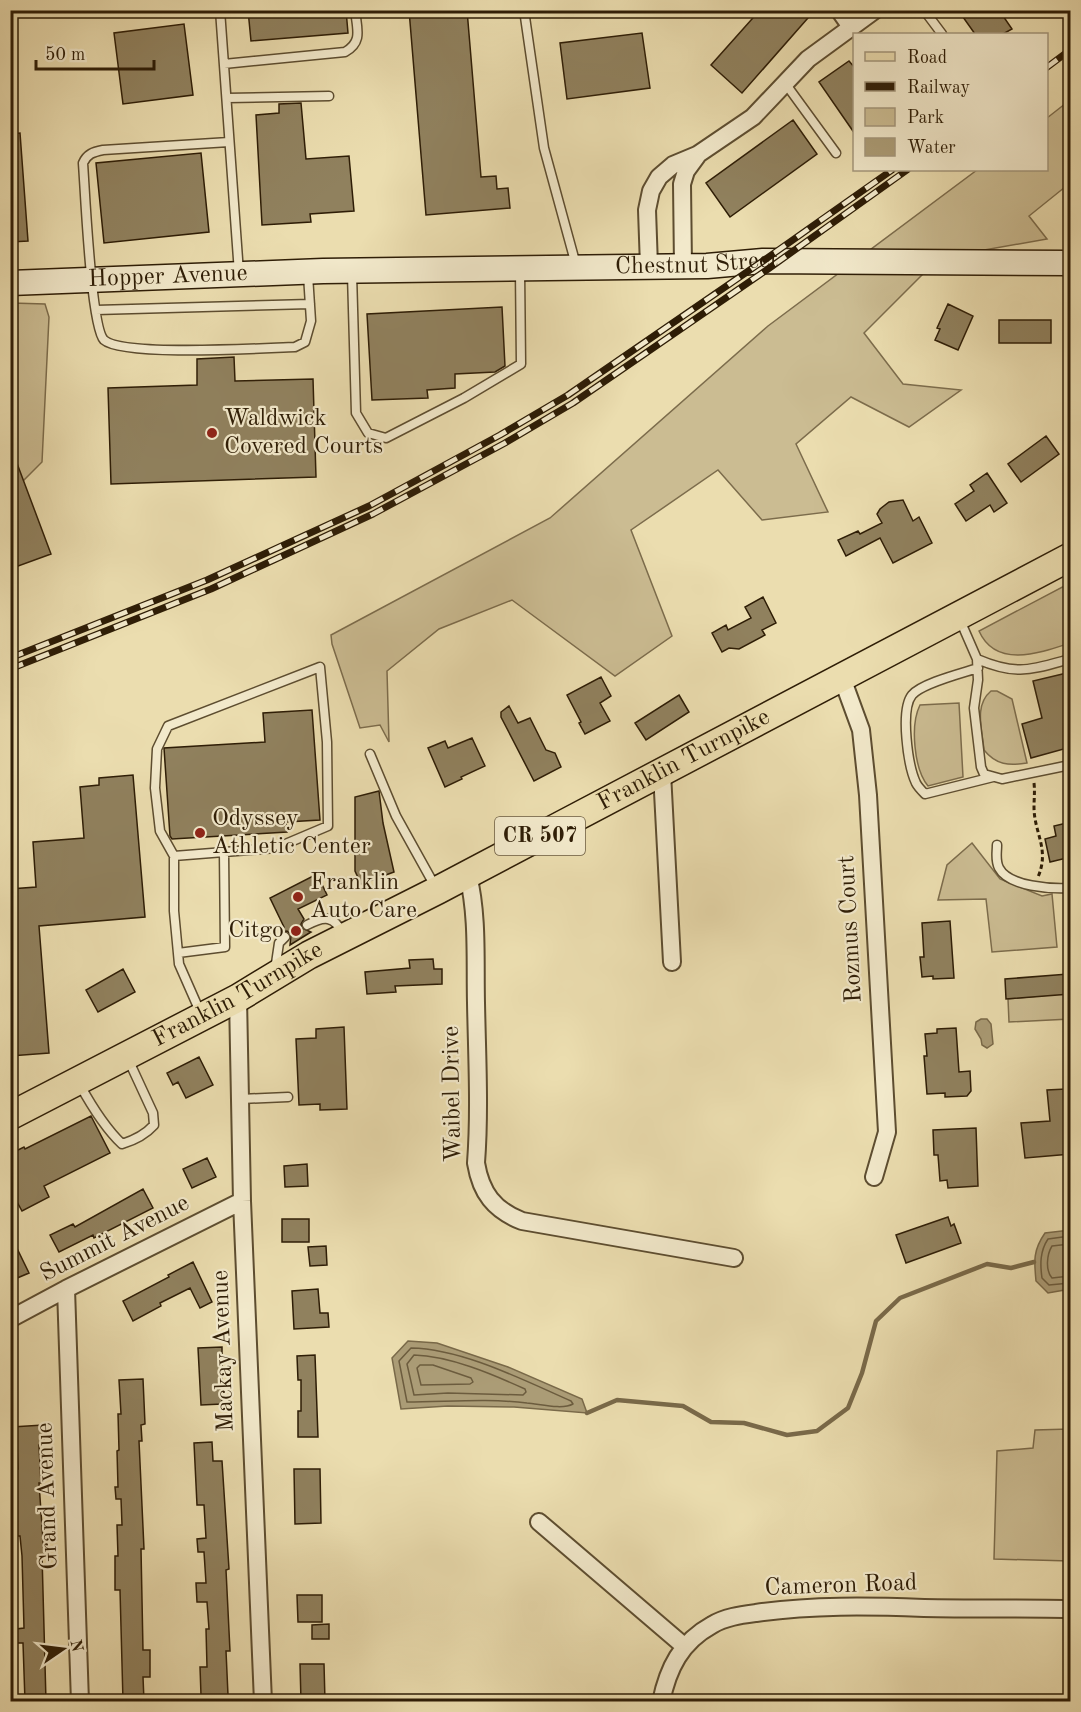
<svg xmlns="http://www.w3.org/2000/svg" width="1081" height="1712" font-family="'Old Standard TT',serif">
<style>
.green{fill:#cbbc92;stroke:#7c6c4c;stroke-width:1.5}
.water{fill:#ab9c76;stroke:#796949;stroke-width:1.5}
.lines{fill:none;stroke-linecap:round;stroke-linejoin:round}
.shore{stroke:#6c5c3e;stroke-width:1.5}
.stream{stroke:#796949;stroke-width:4.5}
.building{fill:#90815e;stroke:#2e1d06;stroke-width:1.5}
.lane-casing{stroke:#5d4d30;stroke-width:11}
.street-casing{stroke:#5d4d30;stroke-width:20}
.secondary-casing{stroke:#2e1d06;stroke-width:27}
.primary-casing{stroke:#2e1d06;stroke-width:30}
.path{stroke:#2e1d06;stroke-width:3;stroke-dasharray:4.5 3;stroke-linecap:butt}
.lane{stroke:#f2e9cb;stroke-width:8}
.street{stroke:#f2e9cb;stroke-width:16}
.secondary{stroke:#f2e9cb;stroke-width:24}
.primary{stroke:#ebddaf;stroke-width:27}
.rail-casing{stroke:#2e1d06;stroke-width:7}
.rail{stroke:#f2e9cb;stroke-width:4.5;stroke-dasharray:14;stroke-linecap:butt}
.poi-dot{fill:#8f2418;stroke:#f2e9cb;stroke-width:2}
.labels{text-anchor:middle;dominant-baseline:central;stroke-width:4.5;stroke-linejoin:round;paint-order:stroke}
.shield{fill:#f2e9cb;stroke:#695a41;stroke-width:1.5}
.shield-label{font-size:22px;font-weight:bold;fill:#2e1d06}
.street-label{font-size:24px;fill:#2e1d06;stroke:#f2e9cb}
.poi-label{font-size:24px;fill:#2e1d06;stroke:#f2e9cb;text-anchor:start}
</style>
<rect width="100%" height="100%" fill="#ebddaf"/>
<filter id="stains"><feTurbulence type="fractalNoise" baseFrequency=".00333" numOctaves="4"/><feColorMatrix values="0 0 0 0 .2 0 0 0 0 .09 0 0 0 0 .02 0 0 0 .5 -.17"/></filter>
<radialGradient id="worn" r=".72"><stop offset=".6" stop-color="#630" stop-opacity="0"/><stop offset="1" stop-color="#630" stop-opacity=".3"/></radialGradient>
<!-- green -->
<path class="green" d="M 1070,100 L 1070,183 L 1029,216 L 1047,239 L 939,258 L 864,333 L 903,384 L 961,390 L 909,427 L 851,397 L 796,444 L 828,512 L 762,520 L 718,470 L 631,530 L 672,636 L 615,676 L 512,600 L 439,629 L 387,671 L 389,742 L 380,725 L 360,728 L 332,644 L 331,635 L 550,518 L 768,326 L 977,170 L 1046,170 L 1047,118 Z
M 11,303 L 45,304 L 49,317 L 42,462 L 23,481 L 11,472 Z
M 1070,583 L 1070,643 C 1040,653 996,669 979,631 Z
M 991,691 L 997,691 L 1012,699 L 1027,763 C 1009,766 996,765 984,750 C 982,729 974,705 991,691 Z
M 959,703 L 963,777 L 928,786 C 914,769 910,725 920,705 Z
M 972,843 L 1000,879 L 1042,896 L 1052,894 L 1057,947 L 992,952 L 986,899 L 938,900 L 947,865 Z
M 1070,993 L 1070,1019 L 1009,1022 L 1008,999 Z
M 1070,1429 L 1070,1561 L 994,1559 L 997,1451 L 1033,1448 L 1035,1430 Z"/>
<!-- water -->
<path class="water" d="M 981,1019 L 987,1019 L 991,1024 L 993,1044 L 987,1048 L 982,1045 L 981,1039 L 975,1029 L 976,1022 Z
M 1070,1230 L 1070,1289 L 1048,1293 L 1036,1281 C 1034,1261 1033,1250 1045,1233 Z
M 408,1341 L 437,1343 L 508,1367 L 582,1399 L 587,1413 L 514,1407 L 448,1406 L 401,1409 L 392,1358 Z"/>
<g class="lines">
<!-- shore -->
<path class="shore" d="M 1070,1236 L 1048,1239 C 1040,1251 1040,1264 1042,1278 L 1049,1285 L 1070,1283
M 1070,1244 L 1052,1246 C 1047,1254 1045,1270 1052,1278 L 1070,1276
M 411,1348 C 463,1349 523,1380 571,1401 L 573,1404 C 562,1410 540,1404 527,1403 C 487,1398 447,1402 407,1402 L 399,1361 Z
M 414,1355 C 450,1356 492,1374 525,1389 L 526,1392 L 523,1395 L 448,1393 L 414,1395 L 407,1364 Z
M 420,1365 L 433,1365 L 471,1378 L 473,1382 L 470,1384 L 421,1385 L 417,1368 Z"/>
<!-- stream -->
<path class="stream" d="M 587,1413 L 617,1400 L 683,1406 L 711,1422 L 744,1423 L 787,1435 L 817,1431 L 848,1408 L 862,1373 L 876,1321 L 900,1298 L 987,1264 L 1011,1268 L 1034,1262"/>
</g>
<!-- building -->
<path class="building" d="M 248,10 L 346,10 L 348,33 L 251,41 Z
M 409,10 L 467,10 L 481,177 L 496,176 L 497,189 L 508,188 L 510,208 L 426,215 Z
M 760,10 L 815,10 L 742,93 L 711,65 Z
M 958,10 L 999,10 L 1012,29 L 1003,34 L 975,34 Z
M 184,24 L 193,95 L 123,104 L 114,33 Z
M 642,33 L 650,88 L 567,99 L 560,43 Z
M 849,61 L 855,68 L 855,134 L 819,82 Z
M 301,103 L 306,159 L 349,156 L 354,211 L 310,214 L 311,222 L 262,225 L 256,115 L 279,113 L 279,104 Z
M 793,120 L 817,154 L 730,217 L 706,183 Z
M 20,133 L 28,241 L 10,242 L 10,134 Z
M 201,153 L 209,232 L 104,243 L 96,163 Z
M 948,304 L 973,316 L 958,350 L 935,340 L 940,329 L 937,328 Z
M 502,307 L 505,366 L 495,372 L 455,374 L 455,388 L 427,390 L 428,398 L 372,400 L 367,314 Z
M 999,320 L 1051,320 L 1051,343 L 999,343 Z
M 234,357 L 235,381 L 313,379 L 316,477 L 111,484 L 108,388 L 197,385 L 197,359 Z
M 1046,436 L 1059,454 L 1021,482 L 1008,464 Z
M 12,450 L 51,554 L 10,569 L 10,451 Z
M 987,473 L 1007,503 L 994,512 L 990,505 L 966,521 L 955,504 L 974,491 L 970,485 Z
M 903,500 L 913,521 L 919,517 L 932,543 L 893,563 L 880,538 L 846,556 L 838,540 L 858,531 L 860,534 L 882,523 L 877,514 L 880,509 L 889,502 Z
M 763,597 L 776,623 L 762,630 L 765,635 L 739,649 L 729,648 L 722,652 L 712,633 L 726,625 L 728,630 L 751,618 L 745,607 Z
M 1071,672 L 1071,747 L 1031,758 L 1022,724 L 1042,718 L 1033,681 Z
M 601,677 L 611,696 L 600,703 L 610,721 L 585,734 L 579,723 L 581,722 L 567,695 Z
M 679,695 L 689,712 L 646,740 L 635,723 Z
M 509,706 L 518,723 L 530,718 L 546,750 L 555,753 L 561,767 L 534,781 L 501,717 L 501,712 Z
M 312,710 L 320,820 L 286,822 L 287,832 L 172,839 L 170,836 L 164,748 L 265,742 L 263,713 Z
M 472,738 L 485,766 L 461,777 L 462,779 L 445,787 L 428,748 L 445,741 L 448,748 Z
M 133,775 L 145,917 L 39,926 L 49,1053 L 10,1056 L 10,889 L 36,887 L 33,842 L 84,838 L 80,787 L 99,785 L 99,778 Z
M 379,791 L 383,823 L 394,872 L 361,884 L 355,871 L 355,797 Z
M 1071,822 L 1071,857 L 1050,862 L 1045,839 L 1056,836 L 1054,826 Z
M 317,874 L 327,895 L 298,909 L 304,919 L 301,924 L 302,928 L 311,932 L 290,945 L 291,935 L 287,931 L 282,932 L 281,930 L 284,927 L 270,898 Z
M 950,921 L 954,978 L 933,979 L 933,976 L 922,977 L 920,957 L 924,957 L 922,923 Z
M 433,959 L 434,969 L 442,969 L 442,984 L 395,986 L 396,992 L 367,994 L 365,972 L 410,968 L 409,960 Z
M 123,969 L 135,992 L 98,1012 L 86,990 Z
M 1068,974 L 1070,994 L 1006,999 L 1005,979 Z
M 344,1027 L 347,1109 L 320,1110 L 320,1104 L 299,1105 L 296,1039 L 316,1038 L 316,1029 Z
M 956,1028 L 959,1072 L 970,1071 L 971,1091 L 967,1096 L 945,1097 L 945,1093 L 927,1094 L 924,1056 L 927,1056 L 925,1034 L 937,1033 L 937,1029 Z
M 199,1057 L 213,1085 L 186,1098 L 178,1082 L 173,1085 L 167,1073 Z
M 1066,1089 L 1068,1119 L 1071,1119 L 1071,1154 L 1025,1158 L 1021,1123 L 1050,1121 L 1047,1090 Z
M 91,1116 L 110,1153 L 44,1186 L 49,1197 L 22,1211 L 10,1189 L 10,1154 L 24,1147 L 25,1149 Z
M 976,1128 L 978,1186 L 948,1188 L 947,1180 L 940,1181 L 938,1155 L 934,1155 L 933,1130 Z
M 207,1158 L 216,1177 L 192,1188 L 183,1169 Z
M 307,1164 L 308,1186 L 285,1187 L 284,1166 Z
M 143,1189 L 153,1208 L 94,1238 L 93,1235 L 59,1252 L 50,1235 L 73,1224 L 75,1227 Z
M 948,1217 L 951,1226 L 954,1224 L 961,1243 L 906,1263 L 896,1235 Z
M 282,1219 L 309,1219 L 309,1242 L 282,1242 Z
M 10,1234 L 29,1273 L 10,1281 Z
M 326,1246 L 327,1265 L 310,1266 L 308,1247 Z
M 193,1262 L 212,1302 L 200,1308 L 190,1288 L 160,1303 L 161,1306 L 133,1321 L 123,1301 L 169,1277 L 168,1275 Z
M 318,1289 L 320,1313 L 328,1313 L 329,1327 L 294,1329 L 292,1291 Z
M 222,1347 L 222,1404 L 201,1405 L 198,1348 Z
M 315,1355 L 318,1437 L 298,1437 L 298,1411 L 301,1411 L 301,1380 L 298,1380 L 297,1356 Z
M 143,1379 L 145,1424 L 141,1425 L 142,1441 L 139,1441 L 144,1549 L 141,1549 L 143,1650 L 150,1650 L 150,1677 L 143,1677 L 144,1701 L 123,1701 L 120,1590 L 115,1590 L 115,1556 L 118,1556 L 117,1525 L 122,1525 L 121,1499 L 116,1499 L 115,1487 L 118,1487 L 117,1451 L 119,1450 L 118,1414 L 121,1414 L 119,1380 Z
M 43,1425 L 44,1444 L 39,1445 L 41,1483 L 39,1483 L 44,1555 L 42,1555 L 46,1701 L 25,1701 L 23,1643 L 16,1643 L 16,1629 L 24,1628 L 22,1556 L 20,1536 L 12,1536 L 10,1519 L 10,1470 L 18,1469 L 17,1446 L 13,1446 L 12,1427 Z
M 212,1442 L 213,1461 L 222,1461 L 229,1569 L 226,1570 L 230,1651 L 226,1651 L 228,1695 L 201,1695 L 200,1667 L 207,1667 L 206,1629 L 209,1629 L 207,1602 L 197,1602 L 196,1583 L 206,1583 L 204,1552 L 198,1552 L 197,1539 L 206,1538 L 204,1505 L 197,1505 L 194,1443 Z
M 294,1469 L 320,1469 L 321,1523 L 295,1524 Z
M 297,1595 L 322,1595 L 322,1622 L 298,1622 Z
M 329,1624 L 329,1639 L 312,1639 L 312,1625 Z
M 300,1664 L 324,1664 L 325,1701 L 301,1701 Z"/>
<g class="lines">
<!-- lane casing -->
<g class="lane-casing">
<path id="lane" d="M 220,10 L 239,273
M 524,10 L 544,148 L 576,265
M 924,10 L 942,34
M 224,64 L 345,52 C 363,42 357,29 355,10
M 785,83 L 836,153
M 227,98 L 329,96
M 229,142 L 103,150 C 93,152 87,154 83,163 C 85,190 91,327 104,340 C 123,357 263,348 295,347 L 305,342 L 311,321 L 308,275
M 352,274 L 356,413 L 368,433 L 386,438 L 464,398 L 521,364 L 520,271
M 96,310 L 310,304
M 960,620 L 977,659 L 978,680 L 974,708 L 981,767 L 984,774 L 1002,779 L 1070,765
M 977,659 C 1017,676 1030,670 1070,659
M 978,668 C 963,673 922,683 912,695 C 900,710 908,766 916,783 C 918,787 921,790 925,794 L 993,777
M 370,754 L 396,816 L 436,888
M 997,845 C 997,853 995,860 999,868 C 1009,887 1052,889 1070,888
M 174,856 L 160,831 L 155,788 L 157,749 L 168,726 L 320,667 L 327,742 L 328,826 L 276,848 L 174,856 L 174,911 L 179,964 L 201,1014
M 307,925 C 324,916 334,915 343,934
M 178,953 L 225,947 L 224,852
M 275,970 L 279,943 L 285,937
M 80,1085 C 91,1105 105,1128 122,1144 C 135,1140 145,1135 154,1125 L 153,1113 L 128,1059
M 241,1099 L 288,1097"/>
</g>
<!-- street casing -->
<g class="street-casing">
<path id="street" d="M 839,10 L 851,27
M 649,266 L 647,210 L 651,191 L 659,177 L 673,165 L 697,155 L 753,117 L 808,59 L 875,10
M 683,266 L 682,184 L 686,171 L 697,156
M 842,678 L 861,730 L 868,795 L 887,1132 L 874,1177
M 662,773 L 672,962
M 468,875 C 478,916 475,960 476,1003 C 477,1056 480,1110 476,1163 C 481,1193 494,1210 522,1221 L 734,1258
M 238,998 L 242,1201 L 263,1702
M 66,1289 L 80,1702
M 10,1319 L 66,1289 L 242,1201
M 539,1522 L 684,1646
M 661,1702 C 668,1668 681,1642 712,1625 C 725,1617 741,1615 756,1613 C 812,1605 868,1606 924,1608 C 973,1609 1022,1608 1070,1609"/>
</g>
<!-- secondary casing -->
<g class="secondary-casing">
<g id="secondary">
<path id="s1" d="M 10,283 L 323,271 L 707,266 L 763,261 L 1070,263"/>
</g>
</g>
<!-- primary casing -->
<g class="primary-casing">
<g id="primary">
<path id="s2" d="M 10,1116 L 238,998 L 309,955 L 438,890 L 1070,557"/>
</g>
</g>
<!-- path -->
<path class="path" d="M 1034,783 C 1035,792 1034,799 1034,807 C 1034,833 1050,849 1038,877"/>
<!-- lane -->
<use href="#lane" class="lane"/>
<!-- street -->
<use href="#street" class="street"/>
<!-- secondary -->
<use href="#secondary" class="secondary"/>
<!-- primary -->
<use href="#primary" class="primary"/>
<!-- rail casing -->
<g class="rail-casing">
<path id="rail" d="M 1046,68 L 1070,50
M 10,658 L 207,580 L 369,506 L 500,435 L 568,395 L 763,261 L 892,170
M 10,669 L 211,589 L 373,514 L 505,443 L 573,403 L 768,269 L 907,170"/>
</g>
<!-- rail -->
<use href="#rail" class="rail"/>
</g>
<!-- markers -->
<g class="poi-dot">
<circle cx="212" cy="433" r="6"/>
<circle cx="200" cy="833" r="6"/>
<circle cx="298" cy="897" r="6"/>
<circle cx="296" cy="931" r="6"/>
</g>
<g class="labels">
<!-- shield labels -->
<rect class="shield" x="495" y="817" width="90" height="38" rx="4.5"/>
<g class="shield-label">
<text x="540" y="836">CR 507</text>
</g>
<!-- street labels -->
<g class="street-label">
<text stroke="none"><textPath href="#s1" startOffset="687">Chestnut Street</textPath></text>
<text stroke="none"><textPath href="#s1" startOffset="158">Hopper Avenue</textPath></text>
<text stroke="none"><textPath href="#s2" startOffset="762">Franklin Turnpike</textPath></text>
<text transform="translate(851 929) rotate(-93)">Rozmus Court</text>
<text stroke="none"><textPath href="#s2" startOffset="258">Franklin Turnpike</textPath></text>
<text transform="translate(453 1094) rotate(-91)">Waibel Drive</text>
<text transform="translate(115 1239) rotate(-27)">Summit Avenue</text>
<text transform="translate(224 1351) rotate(-92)">Mackay Avenue</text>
<text transform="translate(48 1496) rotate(-92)">Grand Avenue</text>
<text transform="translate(841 1586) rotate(-2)">Cameron Road</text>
</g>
<!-- poi labels -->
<g class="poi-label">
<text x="224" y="419">Waldwick<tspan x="224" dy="28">Covered Courts</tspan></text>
<text x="212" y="819">Odyssey<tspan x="212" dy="28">Athletic Center</tspan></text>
<text x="310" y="883">Franklin<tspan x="310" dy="28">Auto Care</tspan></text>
<text x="284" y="931" text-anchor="end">Citgo</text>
</g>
</g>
<!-- margin -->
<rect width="1081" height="1712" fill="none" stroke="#ebddaf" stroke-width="36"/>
<rect x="12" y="12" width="1057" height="1688" fill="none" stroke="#2e1d06" stroke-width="3"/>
<rect x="18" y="18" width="1045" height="1676" fill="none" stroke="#2e1d06" stroke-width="1.5"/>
<!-- legend -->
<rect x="853" y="33" width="195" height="138" fill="#f2e9cb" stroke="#a4977c" stroke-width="1.5"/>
<rect x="865" y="52" width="30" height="9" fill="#ebddaf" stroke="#a4977c" stroke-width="1.5"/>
<text x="907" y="63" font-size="18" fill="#2e1d06">Road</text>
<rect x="865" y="82" width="30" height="9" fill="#2e1d06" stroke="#a4977c" stroke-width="1.5"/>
<text x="907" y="93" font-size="18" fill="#2e1d06">Railway</text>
<rect x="865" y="108" width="30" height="18" fill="#cbbc92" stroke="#a4977c" stroke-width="1.5"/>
<text x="907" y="123" font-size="18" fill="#2e1d06">Park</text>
<rect x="865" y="138" width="30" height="18" fill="#ab9c76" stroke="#a4977c" stroke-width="1.5"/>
<text x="907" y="153" font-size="18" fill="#2e1d06">Water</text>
<!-- north arrow -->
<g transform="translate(63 1649) rotate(76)" stroke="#f2e9cb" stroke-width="4.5" paint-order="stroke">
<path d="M0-4.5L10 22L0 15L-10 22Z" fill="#2e1d06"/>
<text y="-9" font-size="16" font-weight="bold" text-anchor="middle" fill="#2e1d06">N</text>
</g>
<!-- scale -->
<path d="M36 60v9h118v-9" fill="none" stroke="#2e1d06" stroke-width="3"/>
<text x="45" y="60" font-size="18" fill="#2e1d06" stroke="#f2e9cb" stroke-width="4.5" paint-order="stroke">50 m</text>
<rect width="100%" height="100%" filter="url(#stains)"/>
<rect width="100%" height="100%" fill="url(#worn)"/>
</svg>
